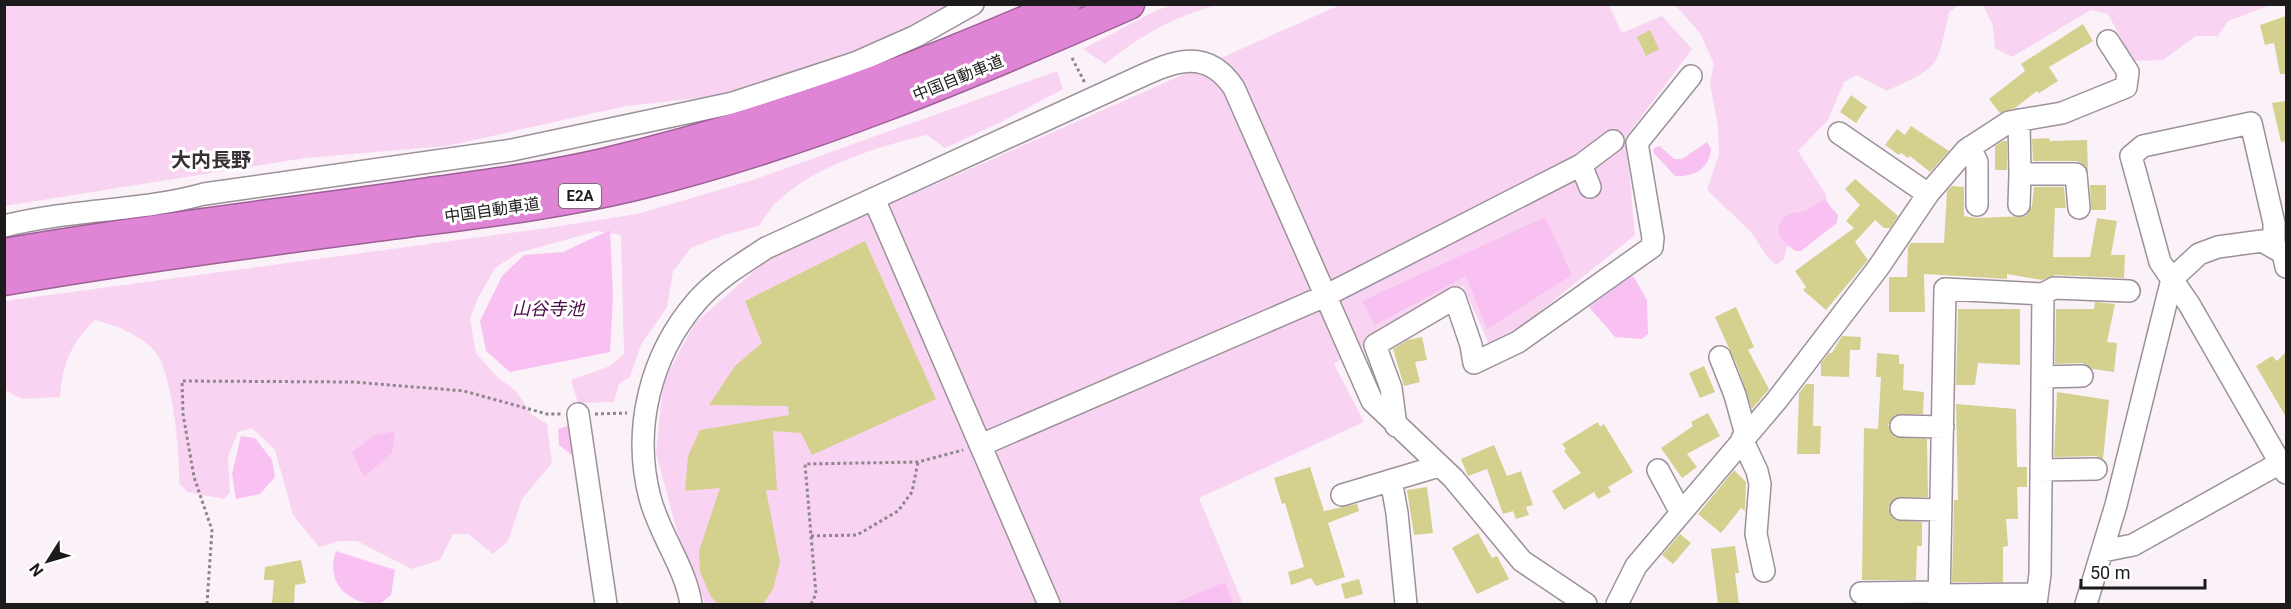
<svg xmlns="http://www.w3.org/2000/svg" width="2291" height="609" font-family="Roboto,'Noto Sans JP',sans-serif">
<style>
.green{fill:#f8d4f2}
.water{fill:#f8c1f1}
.building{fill:#d3d18d}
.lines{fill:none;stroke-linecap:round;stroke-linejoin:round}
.minor-casing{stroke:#9b9299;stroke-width:24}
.highway-casing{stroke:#9c6095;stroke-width:33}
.path{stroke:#8d868b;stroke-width:3;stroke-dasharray:3 3;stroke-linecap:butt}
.minor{stroke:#fff;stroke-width:21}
.highway{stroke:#e085d6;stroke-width:30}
.labels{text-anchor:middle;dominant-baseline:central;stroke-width:6;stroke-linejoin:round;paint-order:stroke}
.shield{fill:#fff;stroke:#615f60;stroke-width:1.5}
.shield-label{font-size:15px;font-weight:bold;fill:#1d1a1c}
.street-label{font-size:16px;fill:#1d1a1c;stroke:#fff}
.water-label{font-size:18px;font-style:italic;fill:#4a0a46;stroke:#fff}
.quarter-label{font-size:20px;font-weight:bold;fill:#373036;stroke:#fff}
</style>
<rect width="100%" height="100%" fill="#fbf1f9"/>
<!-- green -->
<path class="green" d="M 5,5 L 950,5 L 862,51 L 727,95 L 626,106 L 447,146 L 305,158 L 5,206 Z
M 1173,5 L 1217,5 C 1174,17 1139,36 1105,64 L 1083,49 L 1157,10 Z
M 1340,5 L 1609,5 L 1622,33 L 1662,16 L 1692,49 L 1626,137 L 1635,235 L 1528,321 L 1489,344 L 1463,286 L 1334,364 L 1364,422 L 1199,498 L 1243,604 L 705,604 L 680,542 L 656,453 L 663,383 L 694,324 L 769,258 Z
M 1675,5 L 1959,5 L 1949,12 C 1937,69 1940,66 1887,91 L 1857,75 L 1844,82 L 1828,120 L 1798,151 L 1825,193 L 1833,223 L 1808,241 L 1787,247 L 1784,259 L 1776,265 L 1766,255 L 1751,232 L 1707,190 L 1719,154 L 1718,126 L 1710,83 L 1714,64 L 1700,33 Z
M 1983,5 L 2271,5 L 2228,21 L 2218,36 L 2196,36 L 2163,60 L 2133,61 L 2108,14 L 2091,10 L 2012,57 L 1995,48 L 1993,26 Z
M 1057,71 L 1063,89 L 1001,122 L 945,148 L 927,135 C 879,146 815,166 779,200 C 771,207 765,218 759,226 L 724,235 L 691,248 L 673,271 L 667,307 L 641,345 L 630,377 L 619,384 L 614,402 L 578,403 L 571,380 L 610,366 L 624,354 L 621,235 L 597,231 L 518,253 L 495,268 L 478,298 L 470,319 L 476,353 L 497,377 L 516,391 L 531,414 L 547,424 L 552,463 L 522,499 L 508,541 L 493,554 L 468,534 L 453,534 L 440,560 L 412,569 L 357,541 L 339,541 L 319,547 L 293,515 L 275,450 L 252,428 L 238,432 L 228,457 L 230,492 L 224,499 L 187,492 L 179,483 C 180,453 173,381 158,356 C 146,336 115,325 95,320 C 72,341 62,365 60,397 L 22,399 L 5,390 L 5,301 L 540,229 L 637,214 L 753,180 Z"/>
<!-- water -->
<path class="water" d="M 1707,142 L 1711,149 C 1709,169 1694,177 1675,176 L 1653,152 L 1654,148 L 1660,146 L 1674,159 L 1682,159 Z
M 1824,199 L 1838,215 L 1837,223 L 1801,251 L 1795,251 L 1780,237 L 1778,225 L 1788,214 L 1806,211 Z
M 1545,217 L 1572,275 L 1487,329 L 1466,276 L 1375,325 L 1362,301 Z
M 610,230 L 613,296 L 610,352 L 510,372 L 486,351 L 480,321 L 502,276 L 524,255 L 563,252 Z
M 1630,277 L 1634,277 L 1647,300 L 1648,334 L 1642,339 L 1615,337 L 1589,307 Z
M 576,423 L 577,459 L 559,445 L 558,429 Z
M 395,431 L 392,453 L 364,477 L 352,452 L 373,436 Z
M 241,436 L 255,438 L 272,460 L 275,477 L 260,494 L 236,499 L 232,474 Z
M 336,551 L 395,570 L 391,595 L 380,604 C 348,605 325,583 336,551 Z
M 1225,582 L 1233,604 L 1172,604 Z"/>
<!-- building -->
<path class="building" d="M 2286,16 L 2286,74 L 2280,74 L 2274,43 L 2265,45 L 2260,25 Z
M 2083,24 L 2093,41 L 2049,67 L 2058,81 L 2039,93 L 2037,91 L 2015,108 L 2000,113 L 1989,99 L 2025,71 L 2021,64 Z
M 1650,30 L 1659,49 L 1646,56 L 1637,37 Z
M 1851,95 L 1867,107 L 1856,123 L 1840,112 Z
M 2286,101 L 2286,141 L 2281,142 L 2272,103 Z
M 1911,126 L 1949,151 L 1930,172 L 1910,156 L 1908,158 L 1901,153 L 1899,155 L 1885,145 L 1897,129 L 1905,135 Z
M 2049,138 L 2050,141 L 2087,140 L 2088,172 L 2082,163 L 2077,161 L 2033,161 L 2032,139 Z
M 2003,141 L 2007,141 L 2007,170 L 1995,170 L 1995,146 Z
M 1855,179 L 1898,216 L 1890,228 L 1884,228 L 1875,220 L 1855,242 L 1868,260 L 1826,310 L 1803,290 L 1806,287 L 1795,271 L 1854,228 L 1846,221 L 1860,205 L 1845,189 Z
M 2090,185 L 2106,185 L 2106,210 L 2091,210 Z
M 1952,186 L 1964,187 L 1964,216 L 1976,218 L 2026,216 L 2032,206 L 2034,187 L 2064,187 L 2066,208 L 2055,208 L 2053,257 L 2090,257 L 2097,218 L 2117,221 L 2111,255 L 2125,255 L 2124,278 L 2055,275 L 2042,280 L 2007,274 L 2007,279 L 1924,274 L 1925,312 L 1889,312 L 1889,277 L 1907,277 L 1908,247 L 1911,243 L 1944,243 L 1947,191 Z
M 865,241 L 936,399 L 812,455 L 801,433 L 773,431 L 777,490 L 766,490 L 780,562 L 773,589 L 763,604 L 718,604 L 711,597 L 700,572 L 699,551 L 720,488 L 685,491 L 688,456 L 700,430 L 789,415 L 788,406 L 709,405 L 735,366 L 762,343 L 745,301 Z
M 2095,302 L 2115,304 L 2107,342 L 2117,343 L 2114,372 L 2093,369 L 2082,363 L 2055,364 L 2056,309 L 2094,309 Z
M 1736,307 L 1754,347 L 1748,350 L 1769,389 L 1752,409 L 1738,368 L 1715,317 Z
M 1958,309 L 2020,309 L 2020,365 L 1978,363 L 1975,385 L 1956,385 Z
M 1842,336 L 1861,337 L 1860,350 L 1850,350 L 1849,377 L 1821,376 L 1821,363 L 1829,353 L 1832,353 Z
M 1422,337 L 1427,360 L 1415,362 L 1420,382 L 1404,386 L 1393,349 L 1408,340 Z
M 2286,352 L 2286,417 L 2256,366 L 2272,356 L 2277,361 Z
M 1877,353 L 1899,355 L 1899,364 L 1904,364 L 1903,390 L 1924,392 L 1923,414 L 1895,415 L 1888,425 L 1895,437 L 1927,439 L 1928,497 L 1895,498 L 1888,508 L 1895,520 L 1922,522 L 1922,546 L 1917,546 L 1916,580 L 1862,580 L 1864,428 L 1878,429 L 1881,377 L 1876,377 Z
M 1704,366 L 1715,392 L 1700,398 L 1689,373 Z
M 1806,384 L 1814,384 L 1813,426 L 1821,426 L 1820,454 L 1797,454 L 1799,393 Z
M 2057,392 L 2109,400 L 2103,459 L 2096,456 L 2054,457 Z
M 1956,404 L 2016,409 L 2017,467 L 2027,467 L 2027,487 L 2017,487 L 2018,519 L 2006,519 L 2008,546 L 2003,547 L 2003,582 L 1952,582 L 1954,500 L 1958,500 Z
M 1708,413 L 1720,436 L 1687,454 L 1697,467 L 1682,478 L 1661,448 L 1693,426 L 1691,422 Z
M 1598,422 L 1600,427 L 1604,424 L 1633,472 L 1608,487 L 1611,492 L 1598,499 L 1594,492 L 1564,510 L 1552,491 L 1581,473 L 1564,451 L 1566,449 L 1562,444 Z
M 1494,445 L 1507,476 L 1521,471 L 1533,505 L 1526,507 L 1529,515 L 1516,519 L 1513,511 L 1503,514 L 1487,469 L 1468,476 L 1461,459 Z
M 1310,467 L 1324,511 L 1357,504 L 1359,511 L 1328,523 L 1345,577 L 1316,586 L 1311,578 L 1291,585 L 1288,572 L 1304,567 L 1285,503 L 1282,504 L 1274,478 Z
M 1734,470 L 1746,482 L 1745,511 L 1741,508 L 1721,533 L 1698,514 Z
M 1427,487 L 1433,533 L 1414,535 L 1407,490 Z
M 1478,533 L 1492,558 L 1497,556 L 1509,579 L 1477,594 L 1452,548 Z
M 1680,534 L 1691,543 L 1673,564 L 1662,555 Z
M 1735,546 L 1739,573 L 1735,573 L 1739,604 L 1718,604 L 1711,549 Z
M 301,560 L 306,583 L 295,585 L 294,604 L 272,604 L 274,580 L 264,580 L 265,567 Z
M 1359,579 L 1363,594 L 1345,599 L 1341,584 Z"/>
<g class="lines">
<!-- minor casing -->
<g class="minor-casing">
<path id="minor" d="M 2019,120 L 2020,174 L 2076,174 L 2079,208
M 1839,133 L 1928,194
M 1970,147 L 1977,162 L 1977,205
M 1581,165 L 1590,187
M 874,199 L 1049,604
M 2019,205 L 2020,174
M 4,226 C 70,209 139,212 204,194 L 512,150 L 733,103 L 855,63 L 916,36 L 973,4
M 2274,246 L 2274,223 L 2251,123 L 2143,146 L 2131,156 L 2160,262 L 2189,304 L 2286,473
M 2043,294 L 2054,288 L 2129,291
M 1720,357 L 1735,395 L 1746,435
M 2042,377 L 2082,376
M 578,414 L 606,604
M 1396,426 L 1391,388 L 1375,345 L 1455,298 L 1471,345 L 1474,363 L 1518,342 L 1652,247 L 1653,238 L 1637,143 L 1691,76
M 1901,426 L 1943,427
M 1742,439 L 1757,471 L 1760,484 L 1756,534 L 1764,571
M 981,445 L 1325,296 L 1581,165 L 1613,141
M 1658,470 L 1680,511
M 2041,470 L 2096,469
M 1391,480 L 1397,513 L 1406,604
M 1342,495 L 1439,466
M 1901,509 L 1941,510
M 2103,551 L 2133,545 L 2280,463
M 1861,593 L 1939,592
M 1939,595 L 2036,594
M 691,604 C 685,566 660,536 650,498 C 632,429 650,355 697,301 C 716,279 742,264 766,248 L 1137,78 C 1174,61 1207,47 1234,88 L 1372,401 L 1453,478 L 1522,561 L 1586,604
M 1617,604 L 1636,566 L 1777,400 L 1878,268 L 1928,194 L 1966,150 L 2009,122 L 2062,113 L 2126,87 L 2128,72 L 2108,41
M 1939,604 L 1945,289 L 2043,294 L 2040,574 L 2036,604
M 2086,604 L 2116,505 L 2172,279 L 2199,254 L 2218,247 L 2262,241 L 2283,253 L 2286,267"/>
</g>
<!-- highway casing -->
<g class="highway-casing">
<path id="highway" d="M 4,254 C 146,229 288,214 429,193 C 487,185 546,177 603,164 C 765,126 913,71 1065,4
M 4,280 C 126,259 247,243 369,227 C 458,215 548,206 635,185 C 806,143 968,75 1129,4"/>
</g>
<!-- path -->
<path class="path" d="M 1072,58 L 1085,83
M 595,414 L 627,413
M 811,536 L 857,535 L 898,511 L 912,492 L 918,462
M 207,604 L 212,530 L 194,477 L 183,414 L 182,381 L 354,382 L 464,391 L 547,414 L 561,414
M 811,604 L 816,594 L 805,464 L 918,462 L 963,450"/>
<!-- minor -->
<use href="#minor" class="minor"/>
<!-- highway -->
<use href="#highway" class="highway"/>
</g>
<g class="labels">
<!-- shield labels -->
<rect class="shield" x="559" y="184" width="42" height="24" rx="4.5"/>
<g class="shield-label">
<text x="580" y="196">E2A</text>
</g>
<!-- street labels -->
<g class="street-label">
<text transform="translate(958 78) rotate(-22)">中国自動車道</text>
<text transform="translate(492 210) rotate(-8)">中国自動車道</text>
</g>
<!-- water labels -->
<g class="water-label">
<text x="548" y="308">山谷寺池</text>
</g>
<!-- quarter labels -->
<g class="quarter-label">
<text x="211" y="160">大内長野</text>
</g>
</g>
<!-- border -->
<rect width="2291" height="609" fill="none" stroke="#1d1a1c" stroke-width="12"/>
<!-- north arrow -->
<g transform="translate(48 561) rotate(233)" stroke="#ffffff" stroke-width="4.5" paint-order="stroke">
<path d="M0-4.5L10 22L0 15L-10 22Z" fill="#1d1a1c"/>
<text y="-9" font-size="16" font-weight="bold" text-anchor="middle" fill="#1d1a1c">N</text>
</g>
<!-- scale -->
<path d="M2081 579v9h124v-9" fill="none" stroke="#1d1a1c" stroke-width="3"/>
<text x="2090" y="579" font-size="18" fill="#1d1a1c" stroke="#ffffff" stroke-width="4.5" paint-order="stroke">50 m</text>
</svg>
